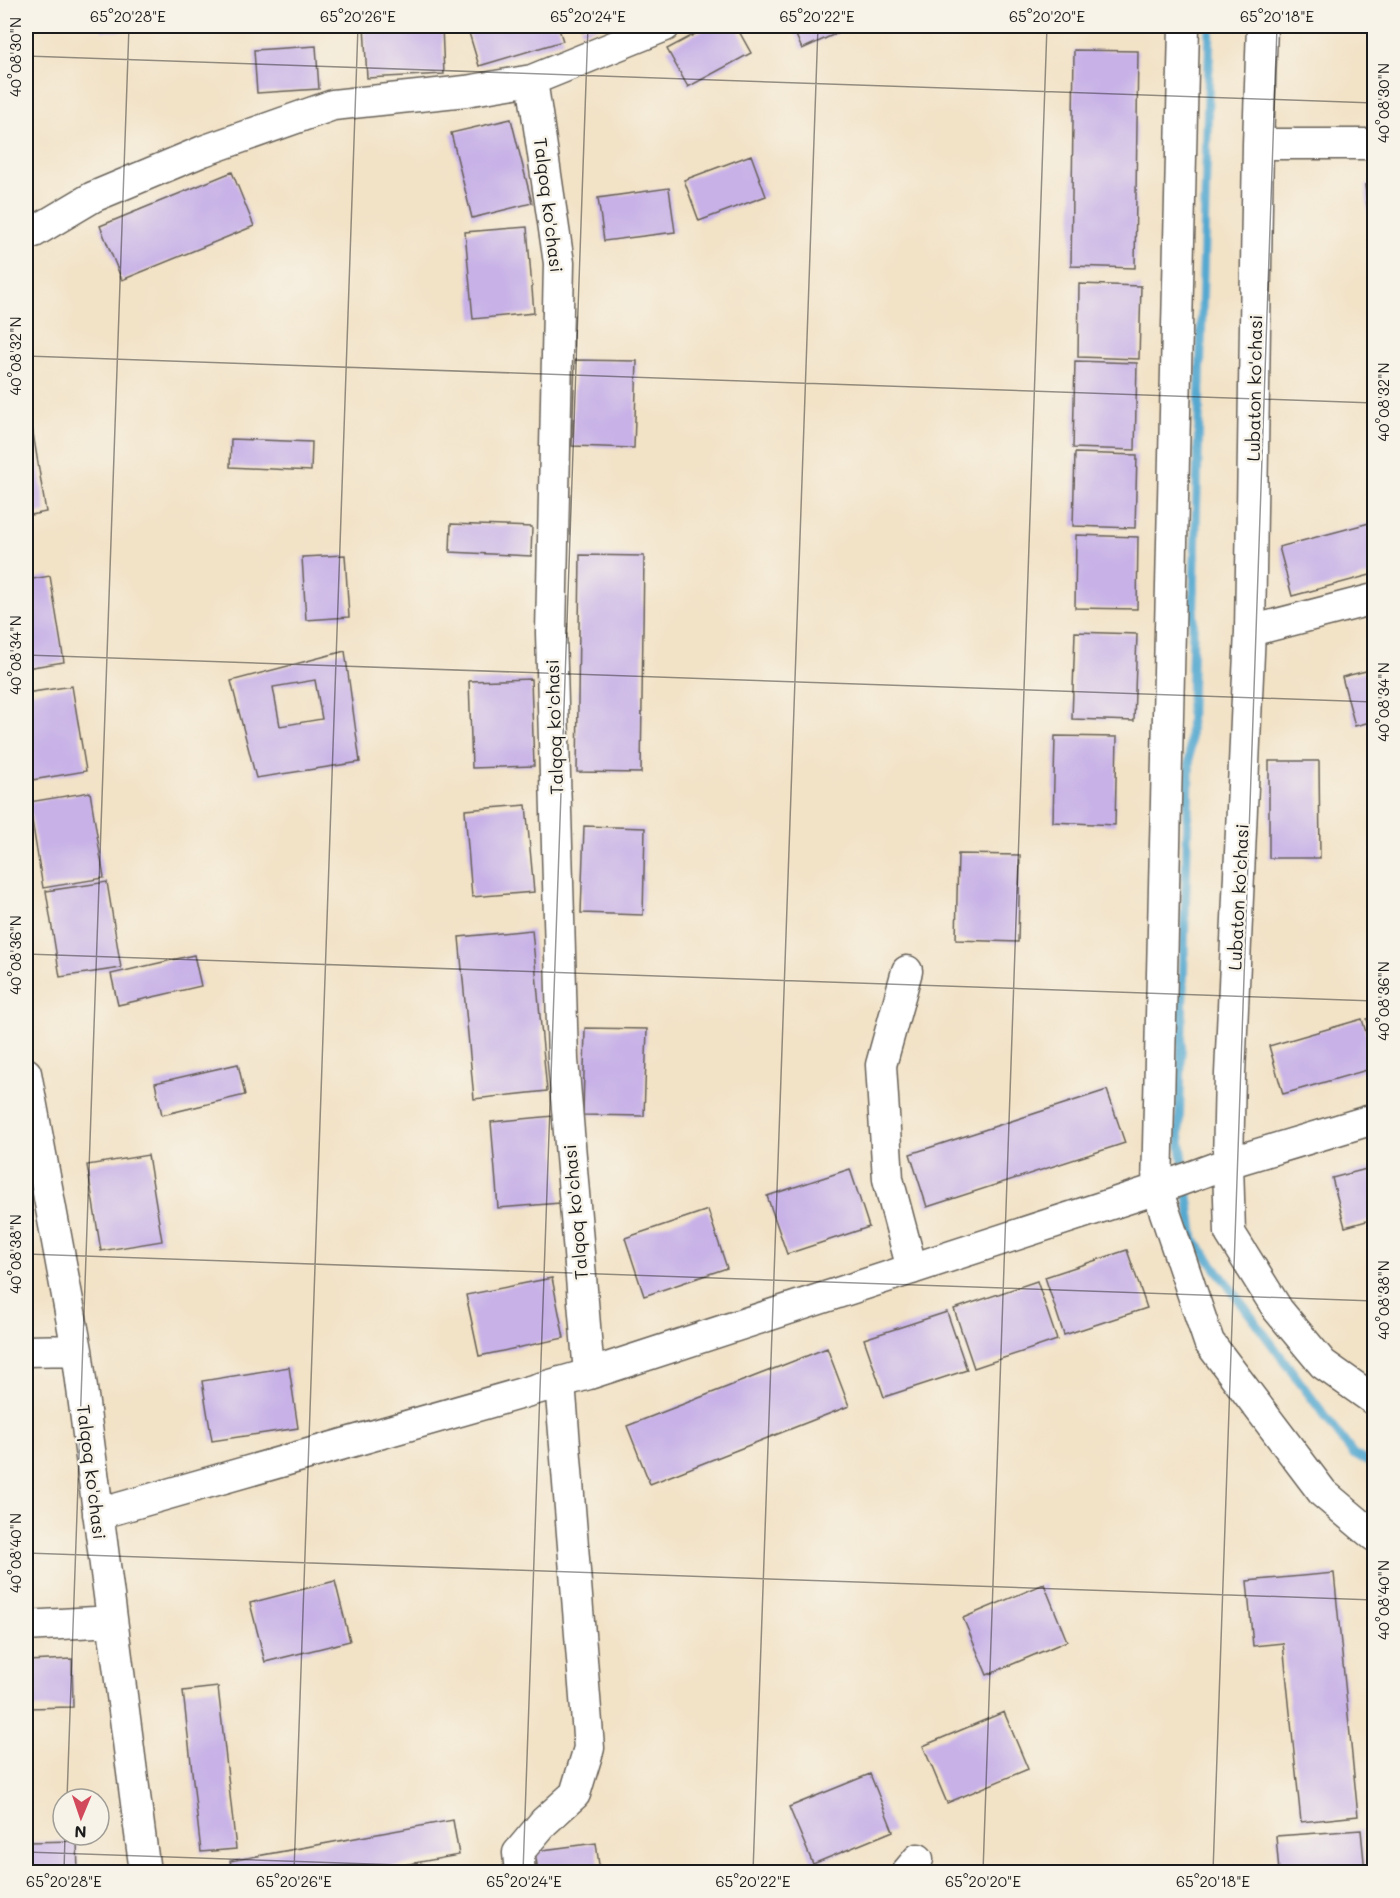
<svg xmlns="http://www.w3.org/2000/svg" width="1400" height="1898" font-family="Mali,sans-serif">
<style>
.lines{fill:none;stroke-linecap:round;stroke-linejoin:round}
.stream{stroke:#55a9d0;stroke-width:9}
.building{fill:#c7b1e7;fill-rule:evenodd}
.minor-casing{stroke:#676158;stroke-width:33}
.minor{stroke:#fff;stroke-width:30}
.ticks{fill:none;stroke:#1c1c1c;stroke-width:1.5;stroke-opacity:0.45}
.labels{text-anchor:middle;dominant-baseline:central;stroke-width:5;stroke-linejoin:round;paint-order:stroke}
.street-label{font-size:18px;fill:#1c1c1c;stroke:#f7f3e8}
.neatline{fill:none;stroke:#1c1c1c;stroke-width:2}
.ticks-label{font-size:15px;text-anchor:middle;fill:#1c1c1c}
</style>
<rect width="100%" height="100%" fill="#f7f3e8"/>
<filter id="ink" filterUnits="userSpaceOnUse"><feTurbulence type="fractalNoise" baseFrequency=".0167" numOctaves="2"/><feDisplacementMap in="SourceGraphic" scale="12" xChannelSelector="R" yChannelSelector="G"/><feConvolveMatrix kernelMatrix="1 2 1 2 8 2 1 2 1" color-interpolation-filters="sRGB"/></filter>
<filter id="wash" filterUnits="userSpaceOnUse"><feTurbulence type="fractalNoise" baseFrequency=".008" numOctaves="4" result="noise"/><feDisplacementMap in="SourceGraphic" scale="24" xChannelSelector="R" yChannelSelector="G"/><feGaussianBlur stdDeviation="1.35" result="paint"/><feColorMatrix in="noise" values="0 0 0 0 0 0 0 0 0 0 0 0 0 0 0 0 0 1.4 0 .05"/><feComposite in="paint" operator="in"/></filter>
<g filter="url(#wash)">
<rect width="100%" height="100%" fill="#f2e2c6"/>
<g class="lines">
<!-- stream -->
<path class="stream" d="M 1210,26 L 1179,1132 L 1194,1239 L 1353,1454 L 1374,1465"/>
</g>
<g id="blocks">
<!-- building -->
<path class="building" d="M 102,26 L 190,26 L 190,31 L 102,31 Z
M 364,26 L 442,26 L 444,74 L 367,78 Z
M 467,26 L 558,26 L 563,41 L 479,66 Z
M 580,26 L 600,26 L 582,32 Z
M 710,26 L 736,26 L 751,53 L 688,87 L 667,49 Z
M 792,26 L 853,26 L 802,49 Z
M 316,46 L 319,89 L 257,93 L 254,50 Z
M 1074,50 L 1138,51 L 1135,268 L 1071,266 Z
M 511,119 L 532,203 L 472,218 L 451,133 Z
M 751,155 L 766,196 L 699,221 L 684,180 Z
M 232,172 L 254,226 L 122,280 L 100,226 Z
M 1374,184 L 1374,235 L 1371,235 L 1365,185 Z
M 669,188 L 675,232 L 604,241 L 598,198 Z
M 527,227 L 534,313 L 473,319 L 465,232 Z
M 1079,284 L 1141,286 L 1139,359 L 1078,357 Z
M 575,360 L 637,361 L 634,448 L 572,446 Z
M 1075,361 L 1137,363 L 1135,450 L 1073,448 Z
M 32,427 L 46,512 L 26,516 L 26,428 Z
M 231,439 L 312,442 L 311,471 L 230,467 Z
M 1075,453 L 1137,455 L 1135,528 L 1073,526 Z
M 1373,522 L 1374,574 L 1292,596 L 1279,547 Z
M 451,524 L 532,527 L 531,556 L 450,552 Z
M 1076,535 L 1138,537 L 1137,609 L 1075,608 Z
M 345,555 L 349,617 L 306,620 L 302,557 Z
M 580,555 L 644,556 L 641,773 L 577,772 Z
M 50,576 L 64,662 L 26,668 L 26,580 Z
M 1075,632 L 1137,634 L 1134,721 L 1072,719 Z
M 345,651 L 360,762 L 256,778 L 231,681 ZM 315,680 L 322,719 L 280,726 L 273,687 Z
M 1374,669 L 1374,721 L 1355,726 L 1342,677 Z
M 531,679 L 534,766 L 472,768 L 469,681 Z
M 72,686 L 86,771 L 26,781 L 26,693 Z
M 1055,736 L 1117,737 L 1115,825 L 1053,822 Z
M 1269,761 L 1319,761 L 1320,858 L 1269,858 Z
M 90,792 L 104,878 L 43,888 L 29,802 Z
M 526,805 L 534,892 L 472,897 L 465,810 Z
M 584,826 L 645,828 L 643,915 L 581,913 Z
M 958,854 L 1020,855 L 1018,942 L 956,940 Z
M 107,882 L 121,968 L 60,977 L 46,891 Z
M 532,930 L 547,1091 L 474,1099 L 459,937 Z
M 194,955 L 201,986 L 118,1005 L 111,974 Z
M 1374,1017 L 1374,1042 L 1367,1019 Z
M 1362,1019 L 1374,1059 L 1374,1068 L 1283,1094 L 1269,1046 Z
M 585,1028 L 647,1029 L 644,1116 L 583,1115 Z
M 238,1064 L 245,1095 L 162,1115 L 155,1083 Z
M 1107,1090 L 1125,1143 L 927,1207 L 910,1154 Z
M 553,1116 L 560,1203 L 498,1208 L 491,1122 Z
M 148,1155 L 162,1241 L 101,1251 L 87,1165 Z
M 1374,1167 L 1374,1219 L 1345,1227 L 1332,1178 Z
M 850,1169 L 869,1227 L 787,1254 L 767,1196 Z
M 708,1210 L 727,1268 L 644,1296 L 625,1238 Z
M 1127,1250 L 1147,1308 L 1064,1335 L 1045,1277 Z
M 552,1278 L 564,1338 L 479,1356 L 466,1295 Z
M 1037,1281 L 1057,1340 L 974,1368 L 954,1309 Z
M 947,1312 L 967,1370 L 884,1397 L 864,1339 Z
M 827,1348 L 849,1406 L 650,1484 L 627,1426 Z
M 289,1367 L 298,1428 L 212,1441 L 202,1381 Z
M 1334,1573 L 1358,1816 L 1301,1822 L 1283,1643 L 1253,1646 L 1247,1581 Z
M 335,1581 L 350,1641 L 265,1662 L 250,1603 Z
M 1044,1584 L 1067,1641 L 987,1675 L 963,1618 Z
M 72,1659 L 73,1707 L 26,1708 L 26,1661 Z
M 218,1687 L 236,1849 L 201,1852 L 183,1691 Z
M 1004,1712 L 1028,1769 L 947,1803 L 923,1746 Z
M 870,1774 L 893,1831 L 813,1864 L 789,1807 Z
M 453,1820 L 459,1855 L 365,1872 L 233,1872 L 230,1861 Z
M 1361,1830 L 1365,1872 L 1279,1872 L 1276,1836 Z
M 77,1841 L 78,1872 L 26,1872 L 26,1842 Z
M 596,1843 L 600,1872 L 538,1872 L 535,1851 Z"/>
</g>
</g>
<g filter="url(#ink)">
<use href="#blocks" fill-opacity="0" stroke="#676158" stroke-width="1.5"/>
<g class="lines">
<!-- minor casing -->
<g class="minor-casing">
<path id="minor" d="M 1184,26 L 1157,1189 L 1209,1342 L 1323,1493 L 1374,1536
M 1262,26 L 1258,144 L 1250,631 L 1230,1074 L 1228,1163 L 1230,1233 L 1278,1310 L 1323,1364 L 1374,1400
M 532,80 L 559,263 L 551,633 L 563,1060 L 589,1374
M 1258,144 L 1374,144
M 26,235 L 34,232 L 93,197 L 203,151 L 333,105 L 466,91 L 532,80 L 665,26
M 1250,631 L 1374,599
M 907,971 L 881,1065 L 888,1179 L 912,1269
M 26,1073 L 77,1350 L 145,1872
M 26,1351 L 77,1350
M 98,1514 L 589,1374 L 1157,1189 L 1228,1163 L 1374,1119
M 26,1626 L 112,1621
M 520,1872 L 518,1853 L 544,1822 L 575,1794 L 589,1748 L 560,1382
M 907,1872 L 918,1859"/>
</g>
<!-- minor -->
<use href="#minor" class="minor"/>
</g>
</g>
<!-- ticks -->
<path class="ticks" d="M 26,56 L 1374,103M 26,356 L 1374,403M 26,655 L 1374,702M 26,954 L 1374,1001M 26,1254 L 1374,1301M 26,1553 L 1374,1600M 67,1799 L 129,26M 26,1852 L 605,1872M 64,1872 L 65,1835M 294,1872 L 358,26M 523,1872 L 588,26M 753,1872 L 818,26M 983,1872 L 1047,26M 1213,1872 L 1277,26"/>
<g class="labels">
<!-- street labels -->
<g class="street-label">
<text transform="translate(549 205) rotate(83)">Talqoq ko'chasi</text>
<text transform="translate(1254 388) rotate(-89)">Lubaton ko'chasi</text>
<text transform="translate(554 727) rotate(-92)">Talqoq ko'chasi</text>
<text transform="translate(1238 897) rotate(-87)">Lubaton ko'chasi</text>
<text transform="translate(575 1212) rotate(-95)">Talqoq ko'chasi</text>
<text transform="translate(92 1472) rotate(83)">Talqoq ko'chasi</text>
</g>
</g>
<!-- margin -->
<rect width="1400" height="1898" fill="none" stroke="#f7f3e8" stroke-width="66"/>
<!-- north arrow -->
<g transform="translate(81 1817) rotate(182)"><circle r="28" fill="#f7f3e8" stroke="#9f9d96" stroke-width="1.5"/>
<path d="M0-4.5L10 22L0 15L-10 22Z" fill="#d1495b"/>
<text y="-9" font-size="16" font-weight="bold" text-anchor="middle" fill="#1c1c1c">N</text>
</g>
<rect x="33" y="33" width="1334" height="1832" class="neatline"/>
<g class="ticks-label">
<text x="128" y="22">65°20'28"E</text>
<text x="358" y="22">65°20'26"E</text>
<text x="588" y="22">65°20'24"E</text>
<text x="817" y="22">65°20'22"E</text>
<text x="1047" y="22">65°20'20"E</text>
<text x="1277" y="22">65°20'18"E</text>
<text transform="translate(16 57) rotate(-90)" y="5">40°08'30"N</text>
<text transform="translate(1384 103) rotate(-90)" y="5">40°08'30"N</text>
<text transform="translate(16 356) rotate(-90)" y="5">40°08'32"N</text>
<text transform="translate(1384 402) rotate(-90)" y="5">40°08'32"N</text>
<text transform="translate(16 655) rotate(-90)" y="5">40°08'34"N</text>
<text transform="translate(1384 702) rotate(-90)" y="5">40°08'34"N</text>
<text transform="translate(16 955) rotate(-90)" y="5">40°08'36"N</text>
<text transform="translate(1384 1001) rotate(-90)" y="5">40°08'36"N</text>
<text transform="translate(16 1254) rotate(-90)" y="5">40°08'38"N</text>
<text transform="translate(1384 1300) rotate(-90)" y="5">40°08'38"N</text>
<text transform="translate(16 1553) rotate(-90)" y="5">40°08'40"N</text>
<text transform="translate(1384 1600) rotate(-90)" y="5">40°08'40"N</text>
<text x="64" y="1887">65°20'28"E</text>
<text x="294" y="1887">65°20'26"E</text>
<text x="524" y="1887">65°20'24"E</text>
<text x="753" y="1887">65°20'22"E</text>
<text x="983" y="1887">65°20'20"E</text>
<text x="1213" y="1887">65°20'18"E</text>
</g>
</svg>
